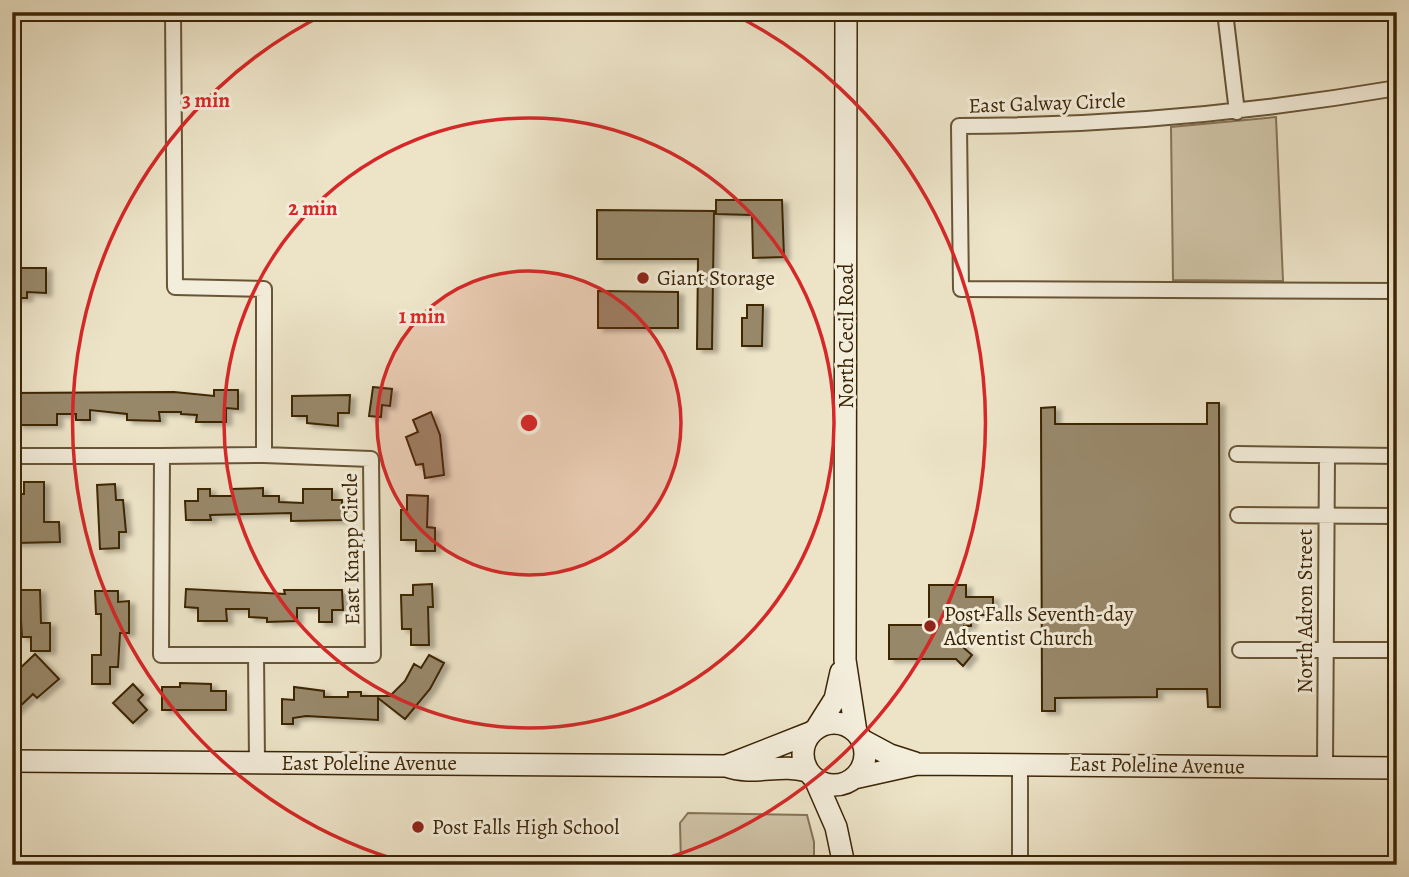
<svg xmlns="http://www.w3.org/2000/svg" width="1409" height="877" font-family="Alegreya,serif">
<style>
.green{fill:#cfc4a7;stroke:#867456;stroke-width:2}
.building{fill:#98886b;stroke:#3c2506;stroke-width:2;filter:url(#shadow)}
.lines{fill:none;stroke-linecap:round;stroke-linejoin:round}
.street-casing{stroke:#685536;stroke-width:18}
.secondary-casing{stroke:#3c2506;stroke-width:24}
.street{stroke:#f3eddb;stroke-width:14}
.secondary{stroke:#f3eddb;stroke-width:21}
.ring{fill:none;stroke:#d62828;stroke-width:3.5}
.poi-dot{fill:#8f2418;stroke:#f3eddb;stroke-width:2.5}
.labels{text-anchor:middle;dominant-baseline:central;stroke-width:6;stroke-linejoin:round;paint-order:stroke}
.street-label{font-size:21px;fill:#3c2506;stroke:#f3eddb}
.poi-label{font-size:21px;fill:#3c2506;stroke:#f3eddb;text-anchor:start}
.centre{fill:#d62828;stroke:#f3eddb;stroke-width:3.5}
.ring-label{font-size:21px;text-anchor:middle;font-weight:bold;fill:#d62828;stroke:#f3eddb;stroke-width:6;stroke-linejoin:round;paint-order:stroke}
</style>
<defs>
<filter id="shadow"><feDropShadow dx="5.5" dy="3" stdDeviation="2" flood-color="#0004"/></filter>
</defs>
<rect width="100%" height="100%" fill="#ede4c8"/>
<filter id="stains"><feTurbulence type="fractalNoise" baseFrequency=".00286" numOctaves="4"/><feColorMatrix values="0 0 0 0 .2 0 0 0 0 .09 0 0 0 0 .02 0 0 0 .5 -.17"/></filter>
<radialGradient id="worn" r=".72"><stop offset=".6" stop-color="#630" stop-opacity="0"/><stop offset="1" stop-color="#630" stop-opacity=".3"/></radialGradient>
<!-- green -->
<path class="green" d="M 1276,117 L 1283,281 L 1173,280 L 1171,127 Z
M 688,813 L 807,815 L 814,842 L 814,865 L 681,865 L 680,823 Z"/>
<!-- building -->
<path class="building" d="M 716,200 L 782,200 L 784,257 L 753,258 L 752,215 L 716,214 Z
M 597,210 L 714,211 L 712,349 L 697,349 L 698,259 L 597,259 Z
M 12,268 L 46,268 L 46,293 L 27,292 L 27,298 L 12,298 Z
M 598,291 L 678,292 L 678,328 L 598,328 Z
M 747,305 L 763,305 L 762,346 L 742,346 L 742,318 L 747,318 Z
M 373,387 L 392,389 L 390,406 L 382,405 L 381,417 L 369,416 Z
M 214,390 L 238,390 L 238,409 L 226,408 L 226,422 L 196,422 L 197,415 L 181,414 L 181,412 L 159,412 L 160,421 L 127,420 L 127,414 L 90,410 L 90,420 L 76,420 L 76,414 L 57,414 L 57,425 L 18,425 L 18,414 L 12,414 L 12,393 L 174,392 L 214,396 Z
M 350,395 L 349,413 L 338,413 L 338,426 L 307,423 L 307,416 L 292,416 L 292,396 Z
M 1207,403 L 1219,403 L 1220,707 L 1208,707 L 1207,689 L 1157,689 L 1157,697 L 1055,698 L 1055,711 L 1042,711 L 1041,408 L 1055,407 L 1055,424 L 1207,424 Z
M 431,412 L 440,435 L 444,475 L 425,478 L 423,464 L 416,465 L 406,437 L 418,432 L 413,420 Z
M 24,482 L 44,482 L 44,522 L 59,522 L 60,542 L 15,543 L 12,494 L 24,494 Z
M 115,484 L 116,500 L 123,500 L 126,532 L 119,532 L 119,548 L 100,549 L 97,485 Z
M 263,488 L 263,496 L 279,496 L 279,502 L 303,503 L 303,489 L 332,489 L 332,500 L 342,500 L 342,520 L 291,521 L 291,513 L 210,515 L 211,520 L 186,520 L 185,501 L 198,501 L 198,489 L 210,489 L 210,496 L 232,496 L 232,489 Z
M 407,495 L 428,496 L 427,527 L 435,528 L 435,551 L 416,551 L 416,540 L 401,540 L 401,510 L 407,510 Z
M 432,584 L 433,607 L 428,607 L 429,645 L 411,645 L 411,629 L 402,629 L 401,595 L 413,595 L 413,585 Z
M 929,585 L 966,585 L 966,597 L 993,597 L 993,615 L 971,615 L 971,626 L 964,626 L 964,648 L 972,655 L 963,666 L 956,659 L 889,659 L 889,625 L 929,625 Z
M 186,589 L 285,594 L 284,590 L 342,590 L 343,610 L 332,610 L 332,622 L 319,622 L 319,608 L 297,608 L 297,621 L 267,622 L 267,618 L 249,617 L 249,609 L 226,609 L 227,621 L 198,621 L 198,608 L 185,607 Z
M 12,590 L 40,590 L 41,623 L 50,623 L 50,651 L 31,651 L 31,637 L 22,637 L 20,603 L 12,604 Z
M 95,591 L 118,591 L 118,602 L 129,601 L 129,633 L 120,633 L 118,667 L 110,667 L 110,684 L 92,684 L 92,655 L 101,655 L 101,614 L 96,614 Z
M 35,654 L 59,679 L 37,698 L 33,694 L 12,714 L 12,676 Z
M 429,655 L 444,663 L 430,689 L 405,719 L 378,698 L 378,720 L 306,716 L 293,718 L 293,724 L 282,724 L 282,699 L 294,700 L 294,687 L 324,691 L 324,697 L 348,697 L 348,692 L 361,692 L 361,696 L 390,696 L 405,681 L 414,664 L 421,668 Z
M 180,683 L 211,684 L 211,691 L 226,691 L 226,710 L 162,710 L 162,687 L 180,687 Z
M 133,684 L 143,695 L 138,700 L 147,710 L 133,723 L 113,703 Z"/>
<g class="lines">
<!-- street casing -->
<g class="street-casing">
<path id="street" d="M 173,12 L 175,287 L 264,289 L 264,455
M 1225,12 L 1237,112
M 1397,88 C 1251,113 1107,126 959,126 L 961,289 L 1397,291
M 1237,454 L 1397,456
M 264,455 L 371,459 L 373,655 L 161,655 L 162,456 Z
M 12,456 L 162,456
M 1238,515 L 1397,516
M 1240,650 L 1397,650
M 256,655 L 257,762
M 1325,767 L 1327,456
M 1020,865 L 1020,764"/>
</g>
<!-- secondary casing -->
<g class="secondary-casing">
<path id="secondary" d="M 846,12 L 845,660 L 856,732
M803 754a31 31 0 1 1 62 0a31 31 0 1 1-62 0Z
M 818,726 L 835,699 L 841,672
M 862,740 L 890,755 L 915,763
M 12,761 L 726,766 C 753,776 780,763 807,771
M 726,766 L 810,733
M 854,778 L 917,764 L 1397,768
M 815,779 L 836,827 L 844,865"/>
</g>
<!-- street -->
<use href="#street" class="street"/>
<!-- secondary -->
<use href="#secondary" class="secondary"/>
</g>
<!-- distance rings -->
<circle cx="529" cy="423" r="152" fill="#d62828" fill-opacity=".12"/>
<g class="ring">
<circle cx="529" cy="423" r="152"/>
<circle cx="529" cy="423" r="305"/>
<path d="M411 864A457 457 0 0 1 329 12M729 12A457 457 0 0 1 647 864"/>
</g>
<!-- markers -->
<g class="poi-dot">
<circle cx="643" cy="278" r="7"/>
<circle cx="930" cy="626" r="7"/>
<circle cx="418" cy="827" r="7"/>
</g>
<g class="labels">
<!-- street labels -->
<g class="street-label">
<text transform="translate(1047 103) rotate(-2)">East Galway Circle</text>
<text transform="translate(846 336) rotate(-90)">North Cecil Road</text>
<text transform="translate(351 549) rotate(-91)">East Knapp Circle</text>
<text transform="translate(1305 611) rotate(-90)">North Adron Street</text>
<text x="369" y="763">East Poleline Avenue</text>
<text transform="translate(1157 765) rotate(1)">East Poleline Avenue</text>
</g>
<!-- poi labels -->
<g class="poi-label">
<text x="657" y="278">Giant Storage</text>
<text x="944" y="614">Post Falls Seventh-day<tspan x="944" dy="24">Adventist Church</tspan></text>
<text x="432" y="827">Post Falls High School</text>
</g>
</g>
<circle cx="529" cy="423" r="10" class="centre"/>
<g class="ring-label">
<text x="206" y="107">3 min</text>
<text x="313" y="215">2 min</text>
<text x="422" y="323">1 min</text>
</g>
<!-- margin -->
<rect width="1409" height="877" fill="none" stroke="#ede4c8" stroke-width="42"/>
<rect x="14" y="14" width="1381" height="849" fill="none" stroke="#3c2506" stroke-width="3.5"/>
<rect x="21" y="21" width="1367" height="835" fill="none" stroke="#3c2506" stroke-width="2"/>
<rect width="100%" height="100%" filter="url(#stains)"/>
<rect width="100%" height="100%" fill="url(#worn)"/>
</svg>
